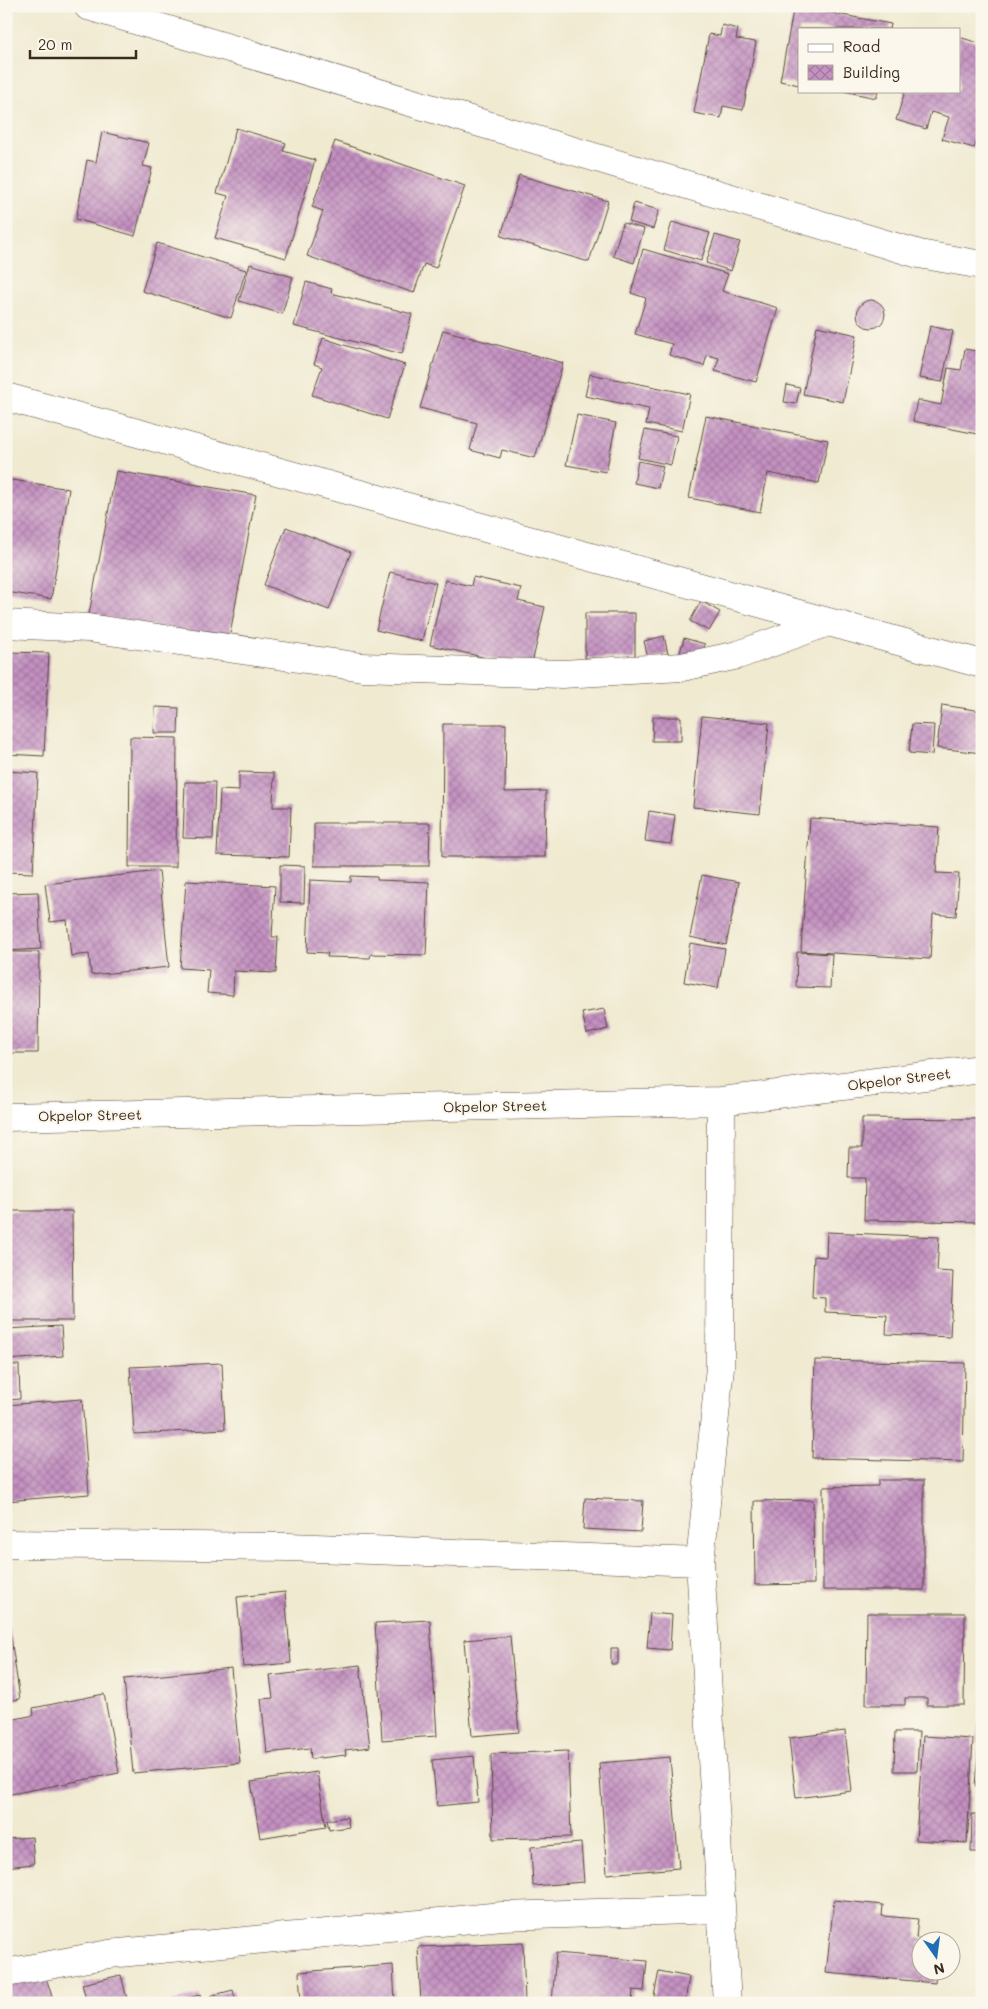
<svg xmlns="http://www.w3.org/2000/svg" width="988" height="2009" font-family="Mali,sans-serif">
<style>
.building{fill:url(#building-cross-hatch)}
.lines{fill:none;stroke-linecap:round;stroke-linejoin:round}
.minor-casing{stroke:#564739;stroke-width:29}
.minor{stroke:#fff;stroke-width:28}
.labels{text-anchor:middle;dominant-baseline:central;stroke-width:4.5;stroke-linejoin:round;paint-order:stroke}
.street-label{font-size:14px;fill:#3b2a1e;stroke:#fbf7ec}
</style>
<defs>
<pattern id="building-cross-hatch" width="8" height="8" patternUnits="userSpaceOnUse" patternTransform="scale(1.25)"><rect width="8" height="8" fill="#c491c2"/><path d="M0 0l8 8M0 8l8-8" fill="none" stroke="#a0779d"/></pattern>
</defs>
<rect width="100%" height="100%" fill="#fbf7ec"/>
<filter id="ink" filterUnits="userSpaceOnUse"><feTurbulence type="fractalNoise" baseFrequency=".02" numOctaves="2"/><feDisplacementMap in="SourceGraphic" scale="10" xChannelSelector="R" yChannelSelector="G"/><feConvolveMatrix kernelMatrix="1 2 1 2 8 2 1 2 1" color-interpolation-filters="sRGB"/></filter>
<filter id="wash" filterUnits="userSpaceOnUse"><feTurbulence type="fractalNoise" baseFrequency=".0096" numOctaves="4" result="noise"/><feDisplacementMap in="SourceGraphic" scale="20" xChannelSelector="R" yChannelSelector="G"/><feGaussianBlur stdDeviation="1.12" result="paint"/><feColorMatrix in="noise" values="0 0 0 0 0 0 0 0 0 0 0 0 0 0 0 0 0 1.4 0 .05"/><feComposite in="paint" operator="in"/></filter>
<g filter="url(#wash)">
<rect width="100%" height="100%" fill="#f0ead1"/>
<g id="blocks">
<!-- building -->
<path class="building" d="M 794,6 L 891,24 L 890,29 L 799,29 L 799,85 L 780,81 Z
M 722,25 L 738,29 L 736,39 L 756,42 L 743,110 L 723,106 L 721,118 L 694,113 L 709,34 L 720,36 Z
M 959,37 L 982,44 L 982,127 L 974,148 L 942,139 L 949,117 L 931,112 L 926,129 L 896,120 L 905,91 L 959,91 Z
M 843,91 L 878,91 L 876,98 Z
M 236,128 L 286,143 L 283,151 L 315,160 L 286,258 L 215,238 L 228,196 L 217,193 Z
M 102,132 L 149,143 L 143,166 L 152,168 L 135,236 L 76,219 L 87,160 L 96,162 Z
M 335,141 L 465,186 L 436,268 L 424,264 L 414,293 L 307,256 L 323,211 L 312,207 Z
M 519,175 L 608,201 L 589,262 L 501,236 Z
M 634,203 L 659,210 L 653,229 L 629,222 Z
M 672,222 L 710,233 L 701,261 L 664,250 Z
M 623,223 L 644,229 L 634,263 L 613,256 Z
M 715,235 L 740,242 L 731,271 L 706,263 Z
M 157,243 L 246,270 L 231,318 L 142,291 Z
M 643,249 L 728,274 L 722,291 L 778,308 L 756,382 L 715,371 L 719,358 L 707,355 L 704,366 L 669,355 L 672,344 L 635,334 L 646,298 L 631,293 Z
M 250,264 L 293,277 L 282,314 L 239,301 Z
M 306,282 L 332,289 L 331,293 L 412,314 L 402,354 L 294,326 Z
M857 314a14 14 0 1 1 28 0a14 14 0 1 1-28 0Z
M 817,326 L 857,335 L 843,402 L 803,394 Z
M 930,326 L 953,331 L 942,382 L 919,378 Z
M 443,330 L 563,363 L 535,458 L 502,450 L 500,458 L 470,450 L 477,423 L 420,408 Z
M 323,338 L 405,365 L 387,419 L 312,395 L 322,367 L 314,364 Z
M 965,349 L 982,352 L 982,435 L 913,421 L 917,400 L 941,405 L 948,368 L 961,370 Z
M 590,374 L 690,394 L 682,431 L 646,424 L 649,409 L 585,396 Z
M 787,385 L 800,388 L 796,404 L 784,402 Z
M 577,415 L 616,423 L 606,472 L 566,465 Z
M 706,416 L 828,440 L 819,483 L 768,473 L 760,512 L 689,498 Z
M 645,430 L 677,436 L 671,465 L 638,458 Z
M 638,461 L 663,466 L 658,488 L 634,483 Z
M 116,471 L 256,495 L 229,639 L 89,614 Z
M 6,479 L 69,489 L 51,599 L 6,592 Z
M 286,527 L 351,552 L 329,610 L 264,585 Z
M 390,572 L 436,583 L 422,641 L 376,630 Z
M 473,577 L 521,588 L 518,601 L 545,607 L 531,668 L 430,645 L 445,580 L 471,586 Z
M 701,601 L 720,612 L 709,631 L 690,621 Z
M 585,613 L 635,613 L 635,659 L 585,658 Z
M 664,636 L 668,654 L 648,659 L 644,641 Z
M 684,638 L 705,644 L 700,661 L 679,656 Z
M 6,652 L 49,653 L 44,756 L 6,754 Z
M 942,705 L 982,711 L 982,753 L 937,748 Z
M 155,707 L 179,708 L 178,733 L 154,733 Z
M 702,716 L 769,723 L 760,814 L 693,807 Z
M 653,717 L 681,717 L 681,741 L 652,741 Z
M 443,724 L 506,724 L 505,792 L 546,791 L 545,857 L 442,857 Z
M 912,724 L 934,725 L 932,755 L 909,753 Z
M 130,737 L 177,738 L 176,867 L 129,867 Z
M 6,771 L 38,773 L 33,873 L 6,872 Z
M 239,772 L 274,773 L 273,807 L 291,807 L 289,857 L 217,855 L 220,790 L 239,791 Z
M 185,782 L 215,782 L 213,839 L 183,838 Z
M 649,811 L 675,815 L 671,844 L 645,841 Z
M 810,818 L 939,827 L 936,873 L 959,874 L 956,916 L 933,914 L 930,959 L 801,951 Z
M 314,823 L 430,823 L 429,866 L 314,866 Z
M 280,865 L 305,866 L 304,903 L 280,902 Z
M 159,871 L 169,967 L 91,975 L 89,954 L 71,956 L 67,920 L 50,922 L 45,884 Z
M 702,875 L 739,882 L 726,945 L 690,937 Z
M 351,876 L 377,877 L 377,880 L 429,882 L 426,955 L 371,954 L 370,958 L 327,957 L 328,953 L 307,952 L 310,880 L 351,882 Z
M 186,881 L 275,886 L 272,937 L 278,937 L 276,973 L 234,971 L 233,995 L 207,993 L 209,970 L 180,968 Z
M 38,892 L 41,949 L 6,951 L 6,893 Z
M 690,943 L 725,949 L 718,988 L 684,982 Z
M 6,952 L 39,952 L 38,1053 L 6,1053 Z
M 797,952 L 832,954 L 830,988 L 796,987 Z
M 604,1009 L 608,1029 L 587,1034 L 582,1013 Z
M 862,1118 L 982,1119 L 981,1222 L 864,1220 L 865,1178 L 848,1178 L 849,1148 L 862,1148 Z
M 6,1211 L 72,1211 L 73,1321 L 6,1321 Z
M 827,1232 L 939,1237 L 937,1271 L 953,1272 L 950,1337 L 886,1334 L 887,1315 L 825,1312 L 825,1298 L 812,1297 L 814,1256 L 826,1257 Z
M 61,1326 L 63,1356 L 6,1360 L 6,1329 Z
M 815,1360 L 965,1363 L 963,1462 L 812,1458 Z
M 222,1363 L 225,1429 L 134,1434 L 130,1367 Z
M 6,1365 L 19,1365 L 20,1399 L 6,1400 Z
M 82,1399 L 89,1494 L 6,1501 L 6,1405 Z
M 878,1480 L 924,1480 L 924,1590 L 823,1590 L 823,1487 L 878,1486 Z
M 585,1498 L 643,1501 L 641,1532 L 583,1529 Z
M 813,1500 L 814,1584 L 755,1585 L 754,1501 Z
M 285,1592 L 291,1663 L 243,1667 L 237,1597 Z
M 650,1613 L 672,1615 L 670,1650 L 647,1648 Z
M 867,1613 L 965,1613 L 964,1705 L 927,1705 L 927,1698 L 905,1698 L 905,1705 L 866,1705 Z
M 430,1620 L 437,1736 L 382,1740 L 375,1623 Z
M 6,1624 L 9,1624 L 20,1699 L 8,1701 L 10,1713 L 6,1714 Z
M 510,1636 L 519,1732 L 472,1736 L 464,1640 Z
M 611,1648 L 618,1648 L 618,1664 L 611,1664 Z
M 360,1665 L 370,1747 L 345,1750 L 346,1755 L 311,1759 L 310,1748 L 267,1753 L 261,1699 L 273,1698 L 270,1676 Z
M 231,1668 L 240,1763 L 133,1773 L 124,1679 Z
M 104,1694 L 119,1773 L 6,1795 L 6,1721 L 34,1715 L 33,1708 Z
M 978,1725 L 982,1725 L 982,1743 L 978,1743 Z
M 845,1731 L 852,1791 L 796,1798 L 789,1738 Z
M 895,1732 L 919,1732 L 917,1771 L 894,1771 Z
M 923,1736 L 973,1739 L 967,1843 L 916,1840 Z
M 979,1746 L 982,1747 L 982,1786 L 975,1785 Z
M 568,1751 L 571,1837 L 493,1839 L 491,1754 Z
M 474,1756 L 478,1802 L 437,1806 L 432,1760 Z
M 670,1757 L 679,1868 L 607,1874 L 599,1763 Z
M 317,1772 L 326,1827 L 260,1838 L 251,1782 Z
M 972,1814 L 982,1814 L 982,1852 L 971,1852 Z
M 347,1817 L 349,1827 L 329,1830 L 327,1820 Z
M 32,1837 L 34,1864 L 6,1867 L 6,1839 Z
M 581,1843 L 584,1882 L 533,1886 L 531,1847 Z
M 834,1900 L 883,1905 L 882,1916 L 918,1919 L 916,1938 L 939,1940 L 939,1942 L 920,1942 L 920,1972 L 936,1972 L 935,1983 L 826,1973 Z
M 523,1943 L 525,2003 L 421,2003 L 418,1947 Z
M 556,1953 L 647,1961 L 644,1991 L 633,1990 L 632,2003 L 552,2003 Z
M 393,1965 L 395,2003 L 301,2003 L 299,1972 Z
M 44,1971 L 54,2003 L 6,2003 L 6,1983 Z
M 659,1971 L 689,1977 L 685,2002 L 654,1996 Z
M 121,1975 L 128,2003 L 87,2003 L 82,1984 Z
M 233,1990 L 236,2003 L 212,2003 L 210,1996 Z
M 200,1995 L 201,2003 L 170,2003 L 170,2002 Z"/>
</g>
</g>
<g filter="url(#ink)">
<use href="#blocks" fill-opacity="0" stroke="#564739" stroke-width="1"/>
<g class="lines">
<!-- minor casing -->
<g class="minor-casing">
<path id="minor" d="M 88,6 L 919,254 L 982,265
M 6,397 L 982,664
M 6,624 L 88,628 L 362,667 L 562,674 L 682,667 L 738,655 L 828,622
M 721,1101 L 720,1367 L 700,1562 L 727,2003
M 6,1117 L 721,1101 L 982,1069
M 6,1544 L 288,1547 L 700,1562
M 6,1973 L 109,1954 L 502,1916 L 721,1909"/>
</g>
<!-- minor -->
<use href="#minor" class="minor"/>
</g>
</g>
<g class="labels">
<!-- street labels -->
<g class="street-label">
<text transform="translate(899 1079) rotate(-7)">Okpelor Street</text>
<text transform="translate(495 1106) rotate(-1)">Okpelor Street</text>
<text transform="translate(90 1115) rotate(-1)">Okpelor Street</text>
</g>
</g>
<!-- margin -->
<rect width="988" height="2009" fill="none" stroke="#fbf7ec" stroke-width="25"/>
<!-- legend -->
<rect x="798" y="28" width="162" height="65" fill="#fbf7ec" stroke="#aea59a"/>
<rect x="808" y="44" width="25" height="8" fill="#ffffff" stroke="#aea59a"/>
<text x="843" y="52" font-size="15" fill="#3b2a1e">Road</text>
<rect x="808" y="65" width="25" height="15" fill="url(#building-cross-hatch)" stroke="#aea59a"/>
<text x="843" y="78" font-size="15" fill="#3b2a1e">Building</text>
<!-- north arrow -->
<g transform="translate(936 1956) rotate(166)"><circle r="24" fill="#fbf7ec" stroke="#aea59a"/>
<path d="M0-4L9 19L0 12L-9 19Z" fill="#1f6fb2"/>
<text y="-8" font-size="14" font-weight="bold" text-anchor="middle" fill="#3b2a1e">N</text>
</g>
<!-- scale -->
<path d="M30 50v8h106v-8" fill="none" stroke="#3b2a1e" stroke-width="2.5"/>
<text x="38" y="50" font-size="15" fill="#3b2a1e" stroke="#fbf7ec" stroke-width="4" paint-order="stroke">20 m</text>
</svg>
